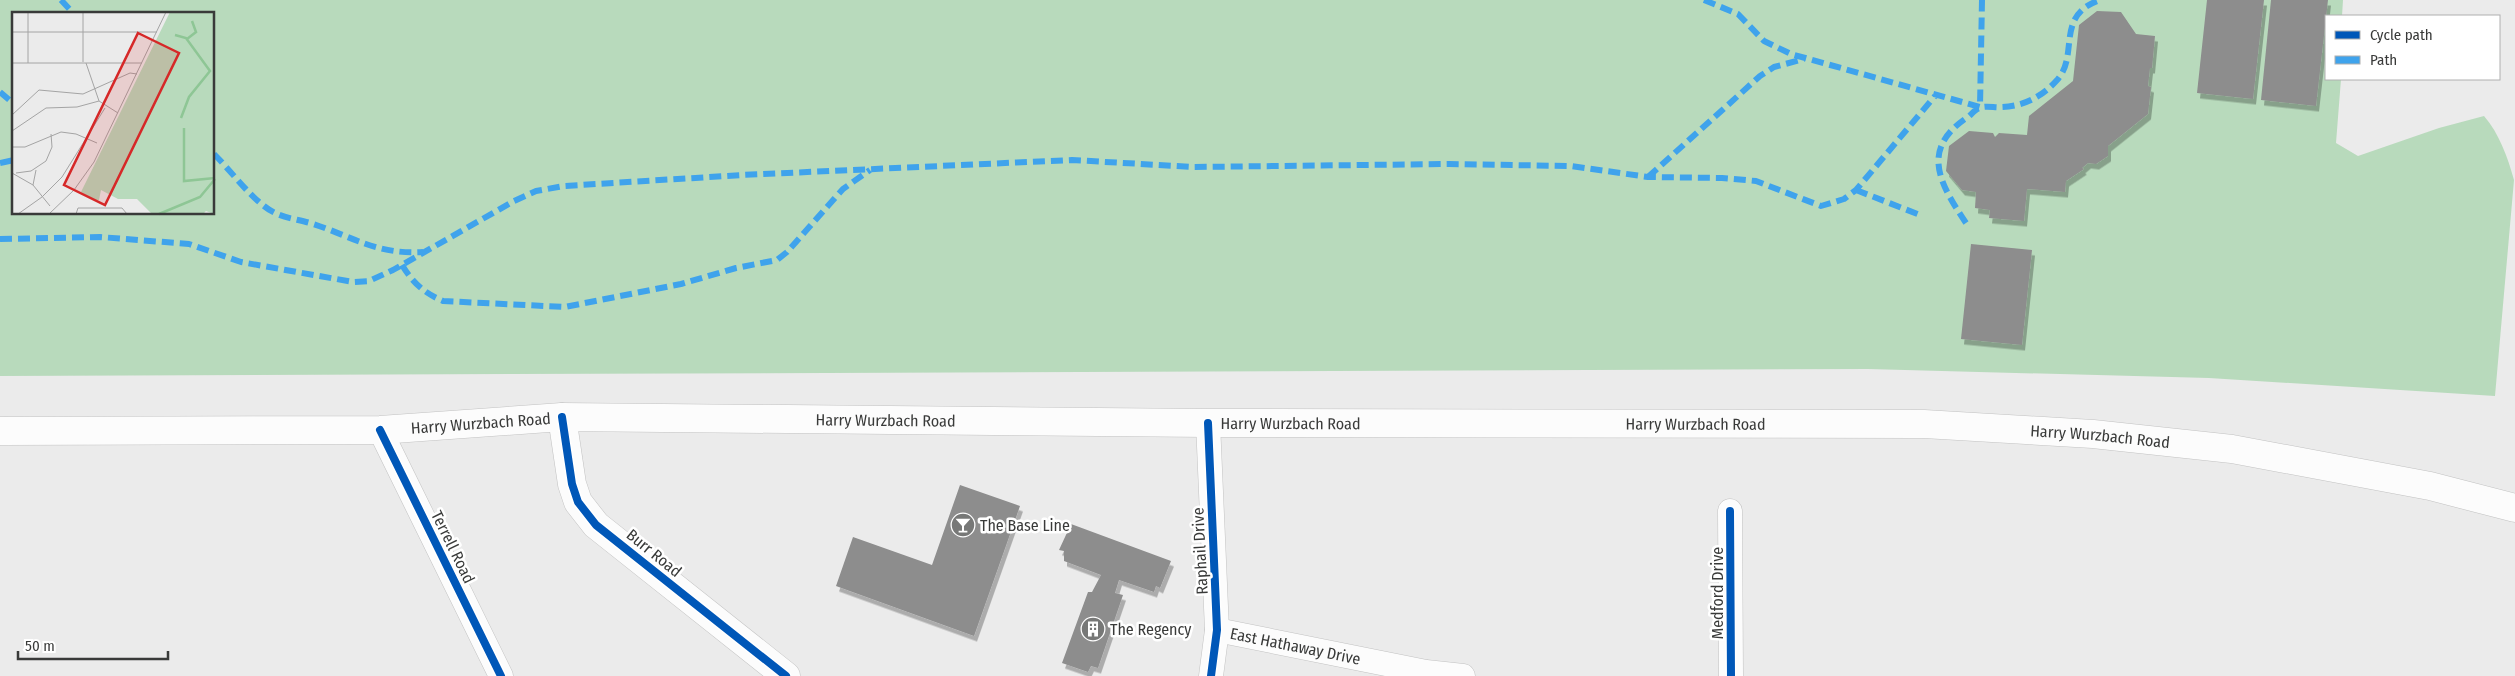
<svg xmlns="http://www.w3.org/2000/svg" width="2515" height="676" font-family="'Fira Sans Condensed',sans-serif">
<style>
.green{fill:#b8dabc;fill-rule:evenodd}
.building{fill:#8d8d8d;filter:url(#shadow)}
.lines{fill:none;stroke-linecap:round;stroke-linejoin:round}
.minor-casing{stroke:#c2c2c2;stroke-width:25}
.tertiary-casing{stroke:#c2c2c2;stroke-width:29}
.secondary-casing{stroke:#c2c2c2;stroke-width:29}
.minor{stroke:#fcfcfc;stroke-width:24}
.tertiary{stroke:#fcfcfc;stroke-width:28}
.secondary{stroke:#fcfcfc;stroke-width:28}
.quiet{stroke:#3fa3ec;stroke-width:6;stroke-dasharray:12 6;stroke-linecap:butt}
.cycleway-casing{stroke:#fff;stroke-width:11}
.cycleway{stroke:#0057b8;stroke-width:8}
.labels{text-anchor:middle;dominant-baseline:central;stroke-width:5;stroke-linejoin:round;paint-order:stroke}
.street-label{font-size:16px;fill:#393a39;stroke:#fff}
.poi-label{font-size:16px;fill:#393a39;stroke:#fff;text-anchor:start}
.inset-river{fill:none;stroke:#8ec695;stroke-width:2.5}
.inset-road{fill:none;stroke:#a4a4a4;stroke-width:1}
.view{fill:#d62828;fill-opacity:0.15;stroke:#d62828;stroke-width:2.5}
.inset-edge{fill:none;stroke:#393a39;stroke-width:2.5}
</style>
<defs>
<filter id="shadow"><feDropShadow dx="3" dy="5.5" stdDeviation="0" flood-color="#0004"/></filter>
</defs>
<rect width="100%" height="100%" fill="#ebebeb"/>
<!-- green -->
<path class="green" d="M 0,0 L 2343,0 L 2342,16 L 2326,16 L 2326,79 L 2341,79 L 2336,143 L 2358,156 L 2439,128 L 2484,116 C 2499,133 2508,158 2514,180 L 2495,396 L 2209,378 L 1868,369 L 0,376 ZM 14,14 L 214,14 L 214,214 L 14,214 Z"/>
<!-- building -->
<path class="building" d="M 2207,0 L 2264,0 L 2253,99 L 2197,93 Z
M 2271,0 L 2328,0 L 2316,106 L 2261,100 Z
M 2097,11 L 2121,12 L 2136,34 L 2155,36 L 2152,68 L 2150,68 L 2148,86 L 2151,87 L 2148,114 L 2108,146 L 2108,156 L 2096,164 L 2088,163 L 2082,168 L 2084,169 L 2066,181 L 2065,192 L 2027,189 L 2024,221 L 1989,218 L 1990,210 L 1975,208 L 1976,192 L 1962,190 L 1946,171 L 1949,146 L 1969,131 L 1993,133 L 1995,137 L 1999,133 L 2027,135 L 2029,116 L 2073,81 L 2079,25 Z
M 1971,244 L 2032,250 L 2022,345 L 1961,339 Z
M 960,485 L 1020,506 L 974,636 L 836,586 L 853,537 L 932,565 Z
M 1071,524 L 1171,561 L 1160,588 L 1156,586 L 1154,592 L 1119,580 L 1115,593 L 1123,595 L 1098,668 L 1091,666 L 1088,672 L 1062,663 L 1088,592 L 1092,592 L 1101,575 L 1064,561 L 1064,551 L 1059,550 Z"/>
<g class="lines">
<!-- minor casing -->
<g class="minor-casing">
<g id="minor">
<path d="M 1208,423 L 1217,630 L 1211,676"/>
<path d="M 380,430 L 501,676"/>
<path d="M 1730,511 L 1731,676"/>
<path id="s1" d="M 1217,630 L 1426,672 L 1463,676"/>
</g>
</g>
<!-- tertiary casing -->
<g class="tertiary-casing">
<path id="tertiary" d="M 562,417 L 572,484 L 578,502 L 596,525 L 786,676"/>
</g>
<!-- secondary casing -->
<g class="secondary-casing">
<g id="secondary">
<path id="s2" d="M 0,431 L 380,430 L 562,417 L 1208,423 L 1924,424 L 2093,434 L 2232,449 L 2430,486 L 2515,508"/>
</g>
</g>
<!-- minor -->
<use href="#minor" class="minor"/>
<!-- tertiary -->
<use href="#tertiary" class="tertiary"/>
<!-- secondary -->
<use href="#secondary" class="secondary"/>
<!-- quiet -->
<path class="quiet" d="M 61,0 L 74,14
M 1704,0 L 1738,14 L 1764,41 L 1791,54 L 1980,107 L 1982,0
M 0,92 L 14,104
M 214,154 C 230,170 247,193 264,206 C 279,218 293,218 310,223 C 352,236 376,255 423,252
M 0,163 L 14,160
M 1648,177 L 1760,76 L 1774,67 L 1804,59
M 1856,190 L 1920,215
M 1966,223 C 1940,184 1919,149 1968,117 C 1972,114 1975,109 1980,108 C 1985,105 1996,108 2002,107 C 2025,106 2043,96 2058,79 C 2079,54 2055,15 2100,0
M 0,239 L 100,237 L 189,244 L 241,262 L 353,282 L 369,281 L 393,270 L 514,201 L 536,191 L 564,186 L 742,175 L 1072,160 L 1194,167 L 1449,164 L 1571,166 L 1648,177 L 1722,178 L 1756,181 L 1821,206 L 1844,199 L 1856,190 L 1935,96
M 402,265 C 413,283 424,293 443,301 L 565,307 L 681,284 L 736,268 L 777,260 L 787,252 L 843,189 L 870,170"/>
<!-- cycleway casing -->
<g class="cycleway-casing">
<path id="cycleway" d="M 562,417 L 572,484 L 578,502 L 596,525 L 786,676
M 1208,423 L 1217,630 L 1211,676
M 380,430 L 501,676
M 1730,511 L 1731,676"/>
</g>
<!-- cycleway -->
<use href="#cycleway" class="cycleway"/>
</g>
<!-- icons -->
<defs>
<g id="bar-disc" transform="scale(1.25)"><circle r="9.5" fill="#777877" stroke="#fff"/><path d="M-6-5H6L.8 .8V4.5H3.5V6h-7V4.5H-.8V.8Z" fill="#fff"/></g>
<g id="building-disc" transform="scale(1.25)"><circle r="9.5" fill="#777877" stroke="#fff"/><path d="M-4-6H4V6H1V3H-1V6H-4ZM-2.5-4.3h1.7v1.8h-1.7ZM.8-4.3h1.7v1.8H.8ZM-2.5-1h1.7V.8h-1.7ZM.8-1h1.7V.8H.8Z" fill="#fff"/></g>
</defs>
<g fill-rule="evenodd">
<use href="#bar-disc" x="963" y="525"/>
<use href="#building-disc" x="1093" y="629"/>
</g>
<g class="labels">
<!-- street labels -->
<g class="street-label">
<text stroke="none"><textPath href="#s2" startOffset="886">Harry Wurzbach Road</textPath></text>
<text stroke="none"><textPath href="#s2" startOffset="481">Harry Wurzbach Road</textPath></text>
<text stroke="none"><textPath href="#s2" startOffset="1291">Harry Wurzbach Road</textPath></text>
<text stroke="none"><textPath href="#s2" startOffset="1696">Harry Wurzbach Road</textPath></text>
<text stroke="none"><textPath href="#s2" startOffset="2101">Harry Wurzbach Road</textPath></text>
<text transform="translate(453 547) rotate(64)">Terrell Road</text>
<text transform="translate(1200 551) rotate(-93)">Raphail Drive</text>
<text transform="translate(654 553) rotate(39)">Burr Road</text>
<text transform="translate(1717 593) rotate(-90)">Medford Drive</text>
<text stroke="none"><textPath href="#s1" startOffset="80">East Hathaway Drive</textPath></text>
</g>
<!-- poi labels -->
<g class="poi-label">
<text x="980" y="525">The Base Line</text>
<text x="1110" y="629">The Regency</text>
</g>
</g>
<!-- overview -->
<g transform="translate(12 12)">
<rect width="202" height="202" fill="#ebebeb"/>
<path d="M 158,0 L 202,0 L 202,202 L 194,199 L 191,202 L 140,202 L 125,187 L 106,187 L 89,178 L 87,188 L 83,188 L 69,180 Z" fill="#b8dabc"/>
<path class="inset-river" d="M 163,23 L 174,26 L 198,59 L 177,85 L 169,106M 175,27 L 184,20 L 180,9M 172,116 L 172,169 L 203,166M 147,202 L 188,185 L 203,167"/>
<path class="inset-road" d="M 71,0 L 71,50M 0,20 L 145,20M 0,51 L 130,51M 16,51 L 16,0M 74,51 L 87,89 L 106,101M 0,103 L 27,78 L 71,82 L 118,61 L 125,62M 0,119 L 34,96 L 65,95 L 87,89M 0,135 L 13,135 L 49,120 L 64,122 L 85,131M 0,161 L 21,173 L 38,194M 4,161 L 19,159 L 34,149 L 40,135 L 39,122M 21,173 L 24,158M 6,202 L 30,185 L 50,165 L 93,96M 37,202 L 62,178 L 82,150 L 154,0M 64,202 L 66,196 L 110,196 L 115,202"/>
<path class="view" d="M 126,21 L 167,41 L 93,193 L 52,173 Z"/>
<rect width="202" height="202" class="inset-edge"/>
</g>
<!-- legend -->
<rect x="2325" y="15" width="175" height="65" fill="#ffffff" stroke="#b0b0b0"/>
<rect x="2335" y="31" width="25" height="8" fill="#0057b8" stroke="#b0b0b0"/>
<text x="2370" y="40" font-size="15" fill="#393a39">Cycle path</text>
<rect x="2335" y="56" width="25" height="8" fill="#3fa3ec" stroke="#b0b0b0"/>
<text x="2370" y="65" font-size="15" fill="#393a39">Path</text>
<!-- scale -->
<path d="M18 651v8h150v-8" fill="none" stroke="#393a39" stroke-width="2.5"/>
<text x="25" y="651" font-size="15" fill="#393a39" stroke="#ffffff" stroke-width="4" paint-order="stroke">50 m</text>
</svg>
